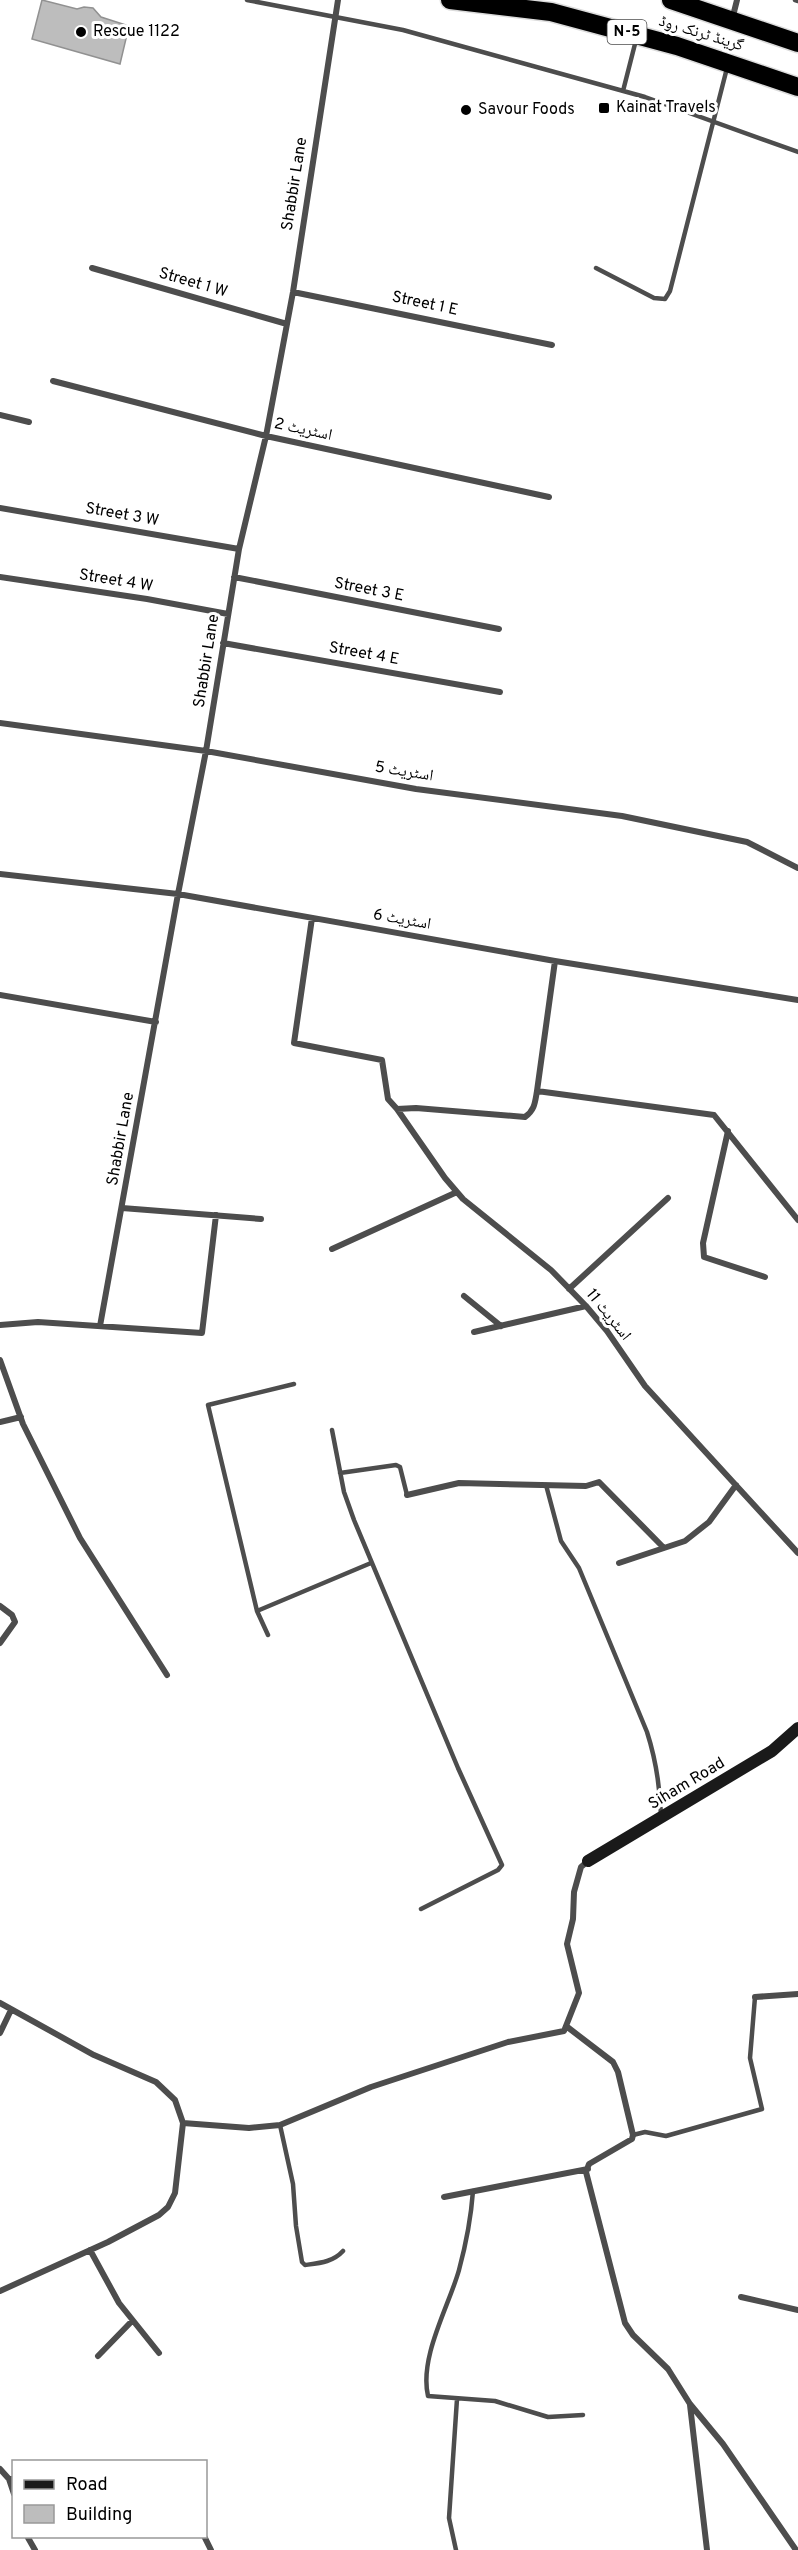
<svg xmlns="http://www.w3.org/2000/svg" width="798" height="2550" font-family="Overpass,'Noto Naskh Arabic',sans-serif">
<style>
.building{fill:#bdbdbd;stroke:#919191;stroke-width:1.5}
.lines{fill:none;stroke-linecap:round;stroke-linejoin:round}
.highway-casing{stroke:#dbdbdb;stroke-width:21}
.lane{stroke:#4d4d4d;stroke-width:4.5}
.street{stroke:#4d4d4d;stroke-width:6}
.secondary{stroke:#1a1a1a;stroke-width:12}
.highway{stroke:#000;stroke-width:18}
.poi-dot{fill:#000;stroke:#fff;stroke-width:2}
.labels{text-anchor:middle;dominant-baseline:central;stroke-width:6;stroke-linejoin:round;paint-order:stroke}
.shield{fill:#fff;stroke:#4c4c4c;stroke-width:1.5}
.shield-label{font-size:15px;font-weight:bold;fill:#000}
.poi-label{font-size:16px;fill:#000;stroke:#fff;text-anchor:start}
.street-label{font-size:16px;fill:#000;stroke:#fff}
</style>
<rect width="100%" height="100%" fill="#fff"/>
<!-- building -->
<path class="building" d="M 42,0 L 77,9 L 84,7 L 93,8 L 101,17 L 129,26 L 120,64 L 32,39 Z"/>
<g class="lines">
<!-- highway casing -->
<g class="highway-casing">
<path id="highway" d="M 450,0 L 551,12 L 677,46 L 798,87
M 671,0 L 798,43"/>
</g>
<!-- lane -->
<path class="lane" d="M 247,0 L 403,30 L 645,97 L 798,152
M 795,0 L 798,1
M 623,91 L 636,40
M 596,268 L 654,298 L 665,299 L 670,291 L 727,68
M 332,1430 L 344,1492 L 354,1520 L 458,1768 L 502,1865 L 498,1870 L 421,1909
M 340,1473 L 396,1465 L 400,1467 L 407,1495
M 546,1485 L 561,1541 L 579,1568 L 647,1732 C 656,1760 660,1787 661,1816
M 257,1611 L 371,1563
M 268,1635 L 257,1611 L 208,1405 L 294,1384
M 280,2125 L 293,2184 L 296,2226 L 302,2262 L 305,2265 C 320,2263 333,2262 343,2251
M 633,2135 L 645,2132 L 666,2136 L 762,2109 L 750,2058 L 755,1997
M 473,2191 C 471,2218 466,2244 459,2270 C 449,2306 419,2357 428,2396 L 495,2401 L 548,2417 L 583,2415
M 456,2550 L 449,2518 L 457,2399"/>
<!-- street -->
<path class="street" d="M 732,20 L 737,0
M 92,268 L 287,324
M 293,292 L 552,345
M 53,381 L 266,436 L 549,497
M 0,415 L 29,422
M 0,508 L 239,549
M 0,577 L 147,599 L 228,614
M 234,577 L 499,629
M 223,643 L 500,692
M 0,723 L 206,751 L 416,789 L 622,816 L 747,842 L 798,868
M 0,874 L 178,894 L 555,961 L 798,1000
M 312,918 L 294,1043 L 382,1060 L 388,1099 L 397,1109
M 555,961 L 537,1091 C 535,1102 535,1110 525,1117 L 416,1108 L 397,1109 L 445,1178 L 463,1199 L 551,1270 L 586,1306 L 607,1331 L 645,1386 L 798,1553
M 0,995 L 156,1022
M 537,1091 L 714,1115 L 798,1220
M 728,1131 L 703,1243 L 704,1257 L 765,1277
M 122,1208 L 261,1219
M 332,1249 L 457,1192
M 569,1289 L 668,1198
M 464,1296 L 501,1326
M 0,1325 L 38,1322 L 202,1333 L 216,1215
M 100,1326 L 178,894 L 206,751 L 239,549 L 266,436 L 293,292 L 338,0
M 474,1332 L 586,1306
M 0,1360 L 23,1424 L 80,1538 L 167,1675
M 0,1422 L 21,1417
M 407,1495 L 459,1483 L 586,1486 L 599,1482 L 663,1547
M 619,1563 L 685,1541 L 709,1522 L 736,1485
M 0,1606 L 12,1615 L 15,1622 L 0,1643
M 755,1997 L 798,1994
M 0,2003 L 94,2055 L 156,2082 L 175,2100 L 183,2123 L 175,2193 L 168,2207 L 159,2215 L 108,2242 L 0,2291
M 566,2026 L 613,2062 L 618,2072 L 633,2135 L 632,2139 L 589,2164 L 586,2172 L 625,2323 L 633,2335 L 668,2369 L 690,2404 L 723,2444 L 796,2550
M 0,2033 L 11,2010
M 183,2123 L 249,2128 L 280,2125 L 371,2087 L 508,2042 L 564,2031 L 579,1993 L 567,1944 L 573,1919 L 574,1892 L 581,1867 L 588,1861
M 444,2197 L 588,2169
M 90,2250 L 119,2303 L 159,2353
M 741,2297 L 798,2310
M 98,2356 L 132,2321
M 690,2405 L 707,2550
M 0,2469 L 9,2479 L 14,2479
M 9,2479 L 14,2494
M 27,2536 L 35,2550
M 204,2536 L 211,2550"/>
<!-- secondary -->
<path class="secondary" d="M 588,1861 L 772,1751 L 798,1728"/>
<!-- highway -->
<use href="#highway" class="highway"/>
</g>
<!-- markers -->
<g class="poi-dot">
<circle cx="81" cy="32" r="6"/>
<rect x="598" y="102" width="12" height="12" rx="3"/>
<circle cx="466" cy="110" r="6"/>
</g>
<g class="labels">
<!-- shield labels -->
<rect class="shield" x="607.5" y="20" width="39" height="24" rx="4.5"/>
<g class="shield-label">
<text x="627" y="32">N-5</text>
</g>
<!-- poi labels -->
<g class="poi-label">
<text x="93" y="32">Rescue 1122</text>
<text x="616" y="108">Kainat Travels</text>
<text x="478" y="110">Savour Foods</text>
</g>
<!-- street labels -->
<g class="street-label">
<text transform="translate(701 34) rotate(17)">گرینڈ ٹرنک روڈ</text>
<text transform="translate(295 184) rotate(-81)">Shabbir Lane</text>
<text transform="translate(193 283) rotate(16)">Street 1 W</text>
<text transform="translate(425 304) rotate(12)">Street 1 E</text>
<text transform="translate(303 430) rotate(12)">اسٹریٹ 2</text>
<text transform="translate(122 515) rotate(10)">Street 3 W</text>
<text transform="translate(116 581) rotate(9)">Street 4 W</text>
<text transform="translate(369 590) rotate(11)">Street 3 E</text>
<text transform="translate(364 654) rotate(10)">Street 4 E</text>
<text transform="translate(207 661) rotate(-81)">Shabbir Lane</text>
<text transform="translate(404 772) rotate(9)">اسٹریٹ 5</text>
<text transform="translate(402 920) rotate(10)">اسٹریٹ 6</text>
<text transform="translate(121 1139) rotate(-80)">Shabbir Lane</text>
<text transform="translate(608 1315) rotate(51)">اسٹریٹ 11</text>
<text transform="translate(687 1784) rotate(-31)">Siham Road</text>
</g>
</g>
<!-- legend -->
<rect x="12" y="2460" width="195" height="78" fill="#ffffff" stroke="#999999" stroke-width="1.5"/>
<rect x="24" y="2480" width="30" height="9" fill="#1a1a1a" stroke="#999999" stroke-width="1.5"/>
<text x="66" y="2490" font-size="18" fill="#000000">Road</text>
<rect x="24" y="2505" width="30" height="18" fill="#bdbdbd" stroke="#999999" stroke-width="1.5"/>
<text x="66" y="2520" font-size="18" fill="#000000">Building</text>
</svg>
